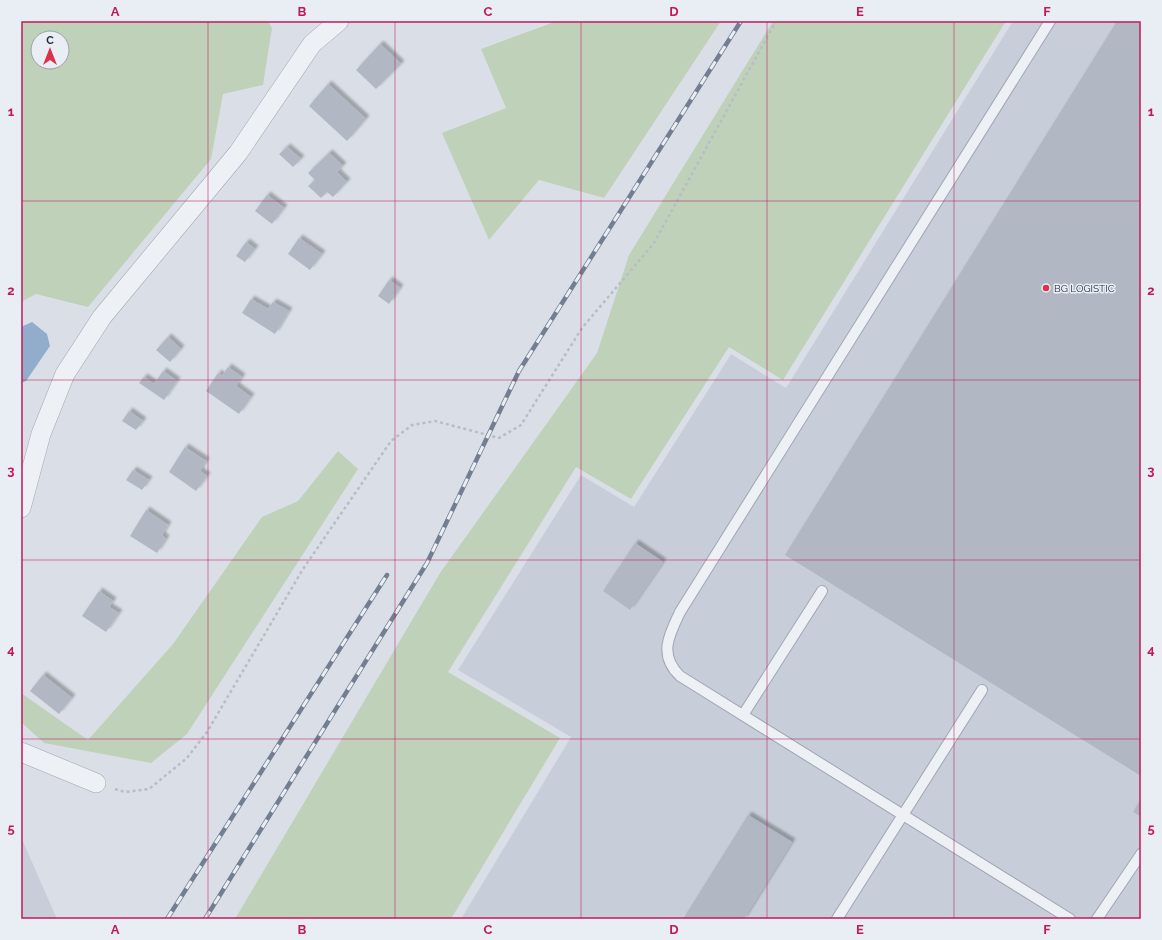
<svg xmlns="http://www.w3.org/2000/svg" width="1162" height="940" font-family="Raleway,sans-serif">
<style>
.built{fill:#c8ced9}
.green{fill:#c0d1ba;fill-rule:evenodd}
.water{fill:#91adcb}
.building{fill:#b1b8c4;filter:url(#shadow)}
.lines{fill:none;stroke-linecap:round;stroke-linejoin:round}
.service-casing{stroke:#9fa6b1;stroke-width:12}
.minor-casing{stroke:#9fa6b1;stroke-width:20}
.path{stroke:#b8bdc5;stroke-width:2.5;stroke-dasharray:3 3;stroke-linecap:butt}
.service{stroke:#edf0f5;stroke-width:10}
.minor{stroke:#edf0f5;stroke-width:19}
.rail-casing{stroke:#727e91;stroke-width:4.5}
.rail{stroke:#e9eef4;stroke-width:3;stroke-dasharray:9;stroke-linecap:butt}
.grid{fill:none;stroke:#c2185b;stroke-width:1;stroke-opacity:0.55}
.poi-dot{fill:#da314c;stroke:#e9eef4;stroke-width:1.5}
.labels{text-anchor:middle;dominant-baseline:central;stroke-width:3;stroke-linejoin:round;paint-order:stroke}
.poi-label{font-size:10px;fill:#232d3d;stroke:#e9eef4;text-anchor:start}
.neatline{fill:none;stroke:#c2185b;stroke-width:1.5}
.grid-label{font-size:13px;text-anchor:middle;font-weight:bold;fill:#c2185b}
</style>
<defs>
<filter id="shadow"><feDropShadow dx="3.5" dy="-3.5" stdDeviation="1" flood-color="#0004"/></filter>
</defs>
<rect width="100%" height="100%" fill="#dadfe7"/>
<!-- built -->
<path class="built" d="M 1013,21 L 1141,21 L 1141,919 L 461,919 L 571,737 L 458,670 L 581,475 L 634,507 L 731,354 L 786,388 Z
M 21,837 L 57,919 L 21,919 Z"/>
<!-- green -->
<path class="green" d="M 21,21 L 268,21 L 272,28 L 263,85 L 223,94 L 211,159 L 88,307 L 36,294 L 21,302 ZM 38,38 L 62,38 L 62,62 L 38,62 Z
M 557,21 L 721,21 L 604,198 L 539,180 L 489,240 L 442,133 L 506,108 L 481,49 Z
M 773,21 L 1006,21 L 783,380 L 729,347 L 631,499 L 576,467 L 448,672 L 560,738 L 451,919 L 235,919 L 440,573 L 597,353 L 629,255 Z
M 338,451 L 358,469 L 187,734 L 151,763 L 44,743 L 21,722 L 21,693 L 88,740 L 173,644 L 262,517 L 298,501 Z"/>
<!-- water -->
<path class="water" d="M 32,322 L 47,334 L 50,346 L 26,381 L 21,383 L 21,327 Z"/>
<!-- building -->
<path class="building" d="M 1117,21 L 1141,21 L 1141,776 L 785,555 Z
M 380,44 L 401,64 L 376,89 L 356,70 Z
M 328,84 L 366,119 L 347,141 L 309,106 Z
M 287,147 L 301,159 L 293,167 L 279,154 Z
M 329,153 L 343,166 L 337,172 L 347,182 L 333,197 L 327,192 L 321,198 L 308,186 L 315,180 L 308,173 Z
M 267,195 L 284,208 L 272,224 L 255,211 Z
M 299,238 L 322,254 L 310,270 L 288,254 Z
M 246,242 L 255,249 L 245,262 L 236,256 Z
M 389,280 L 400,288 L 389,304 L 378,296 Z
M 251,299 L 268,309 L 273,302 L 289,311 L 275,334 L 242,313 Z
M 168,337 L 181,349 L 170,362 L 156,350 Z
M 228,367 L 242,377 L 236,386 L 251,397 L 239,414 L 206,391 L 218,373 L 222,376 Z
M 163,371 L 177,381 L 164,400 L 139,383 L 144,377 L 154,384 Z
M 129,411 L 143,421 L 136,430 L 122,421 Z
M 185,447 L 206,461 L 200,471 L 207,476 L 196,491 L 169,472 Z
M 133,470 L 149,480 L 142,490 L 126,480 Z
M 146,510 L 168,525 L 162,535 L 166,539 L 157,553 L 130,536 Z
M 635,543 L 663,562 L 630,610 L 603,591 Z
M 99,591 L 113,601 L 109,607 L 119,613 L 106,632 L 82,616 Z
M 43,675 L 72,698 L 59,714 L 30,691 Z
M 1141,799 L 1141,817 L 1133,812 Z
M 748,815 L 792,842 L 744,919 L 683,919 Z"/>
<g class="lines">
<!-- service casing -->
<g class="service-casing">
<path id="service" d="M 1050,21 L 680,612 C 669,635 658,655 680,676 L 1070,919
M 743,715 L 822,591
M 837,919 L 982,690
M 1097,919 L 1141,854"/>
</g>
<!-- minor casing -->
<g class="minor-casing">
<path id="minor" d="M 21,508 L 41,434 L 65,374 L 102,317 L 238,153 L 312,44 L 339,21
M 21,752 L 96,783"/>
</g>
<!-- path -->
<path class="path" d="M 115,789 L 125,792 L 149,789 L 187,758 L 207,732 L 303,569 L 391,441 L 412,425 L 435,421 L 499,438 L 521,425 L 582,328 L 654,243 L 776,21"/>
<!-- service -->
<use href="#service" class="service"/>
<!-- minor -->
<use href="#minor" class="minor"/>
<!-- rail casing -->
<g class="rail-casing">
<path id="rail" d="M 167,919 L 387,575
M 205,919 L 427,563 L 519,371 L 741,21"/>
</g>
<!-- rail -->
<use href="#rail" class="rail"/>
</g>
<!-- grid -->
<path class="grid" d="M 208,21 L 208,919M 395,21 L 395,919M 581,21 L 581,919M 767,21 L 767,919M 954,21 L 954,919M 21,201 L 1141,201M 21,380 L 1141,380M 21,560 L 1141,560M 21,739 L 1141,739"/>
<!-- markers -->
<circle class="poi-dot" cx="1046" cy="288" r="4"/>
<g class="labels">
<!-- poi labels -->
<g class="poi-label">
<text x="1054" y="288">BG LOGISTIC</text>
</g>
</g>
<!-- border -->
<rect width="1162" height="940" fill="none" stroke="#e9eef4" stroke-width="44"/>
<!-- north arrow -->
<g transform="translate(50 50)"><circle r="19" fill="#e9eef4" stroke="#9aa1ab"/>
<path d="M0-3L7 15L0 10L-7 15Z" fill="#da314c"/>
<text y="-6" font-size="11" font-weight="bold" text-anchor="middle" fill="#232d3d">С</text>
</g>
<rect x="22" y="22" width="1118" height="896" class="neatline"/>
<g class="grid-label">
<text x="115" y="16">A</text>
<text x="302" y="16">B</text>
<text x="488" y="16">C</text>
<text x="674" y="16">D</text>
<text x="860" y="16">E</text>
<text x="1047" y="16">F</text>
<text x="11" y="116">1</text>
<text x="1151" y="116">1</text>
<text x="11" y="295">2</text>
<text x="1151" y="295">2</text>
<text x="11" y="475">3</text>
<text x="1151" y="475">3</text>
<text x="11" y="654">4</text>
<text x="1151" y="654">4</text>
<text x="11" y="833">5</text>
<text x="1151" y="833">5</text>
<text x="115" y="934">A</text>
<text x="302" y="934">B</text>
<text x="488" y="934">C</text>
<text x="674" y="934">D</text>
<text x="860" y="934">E</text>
<text x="1047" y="934">F</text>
</g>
</svg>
